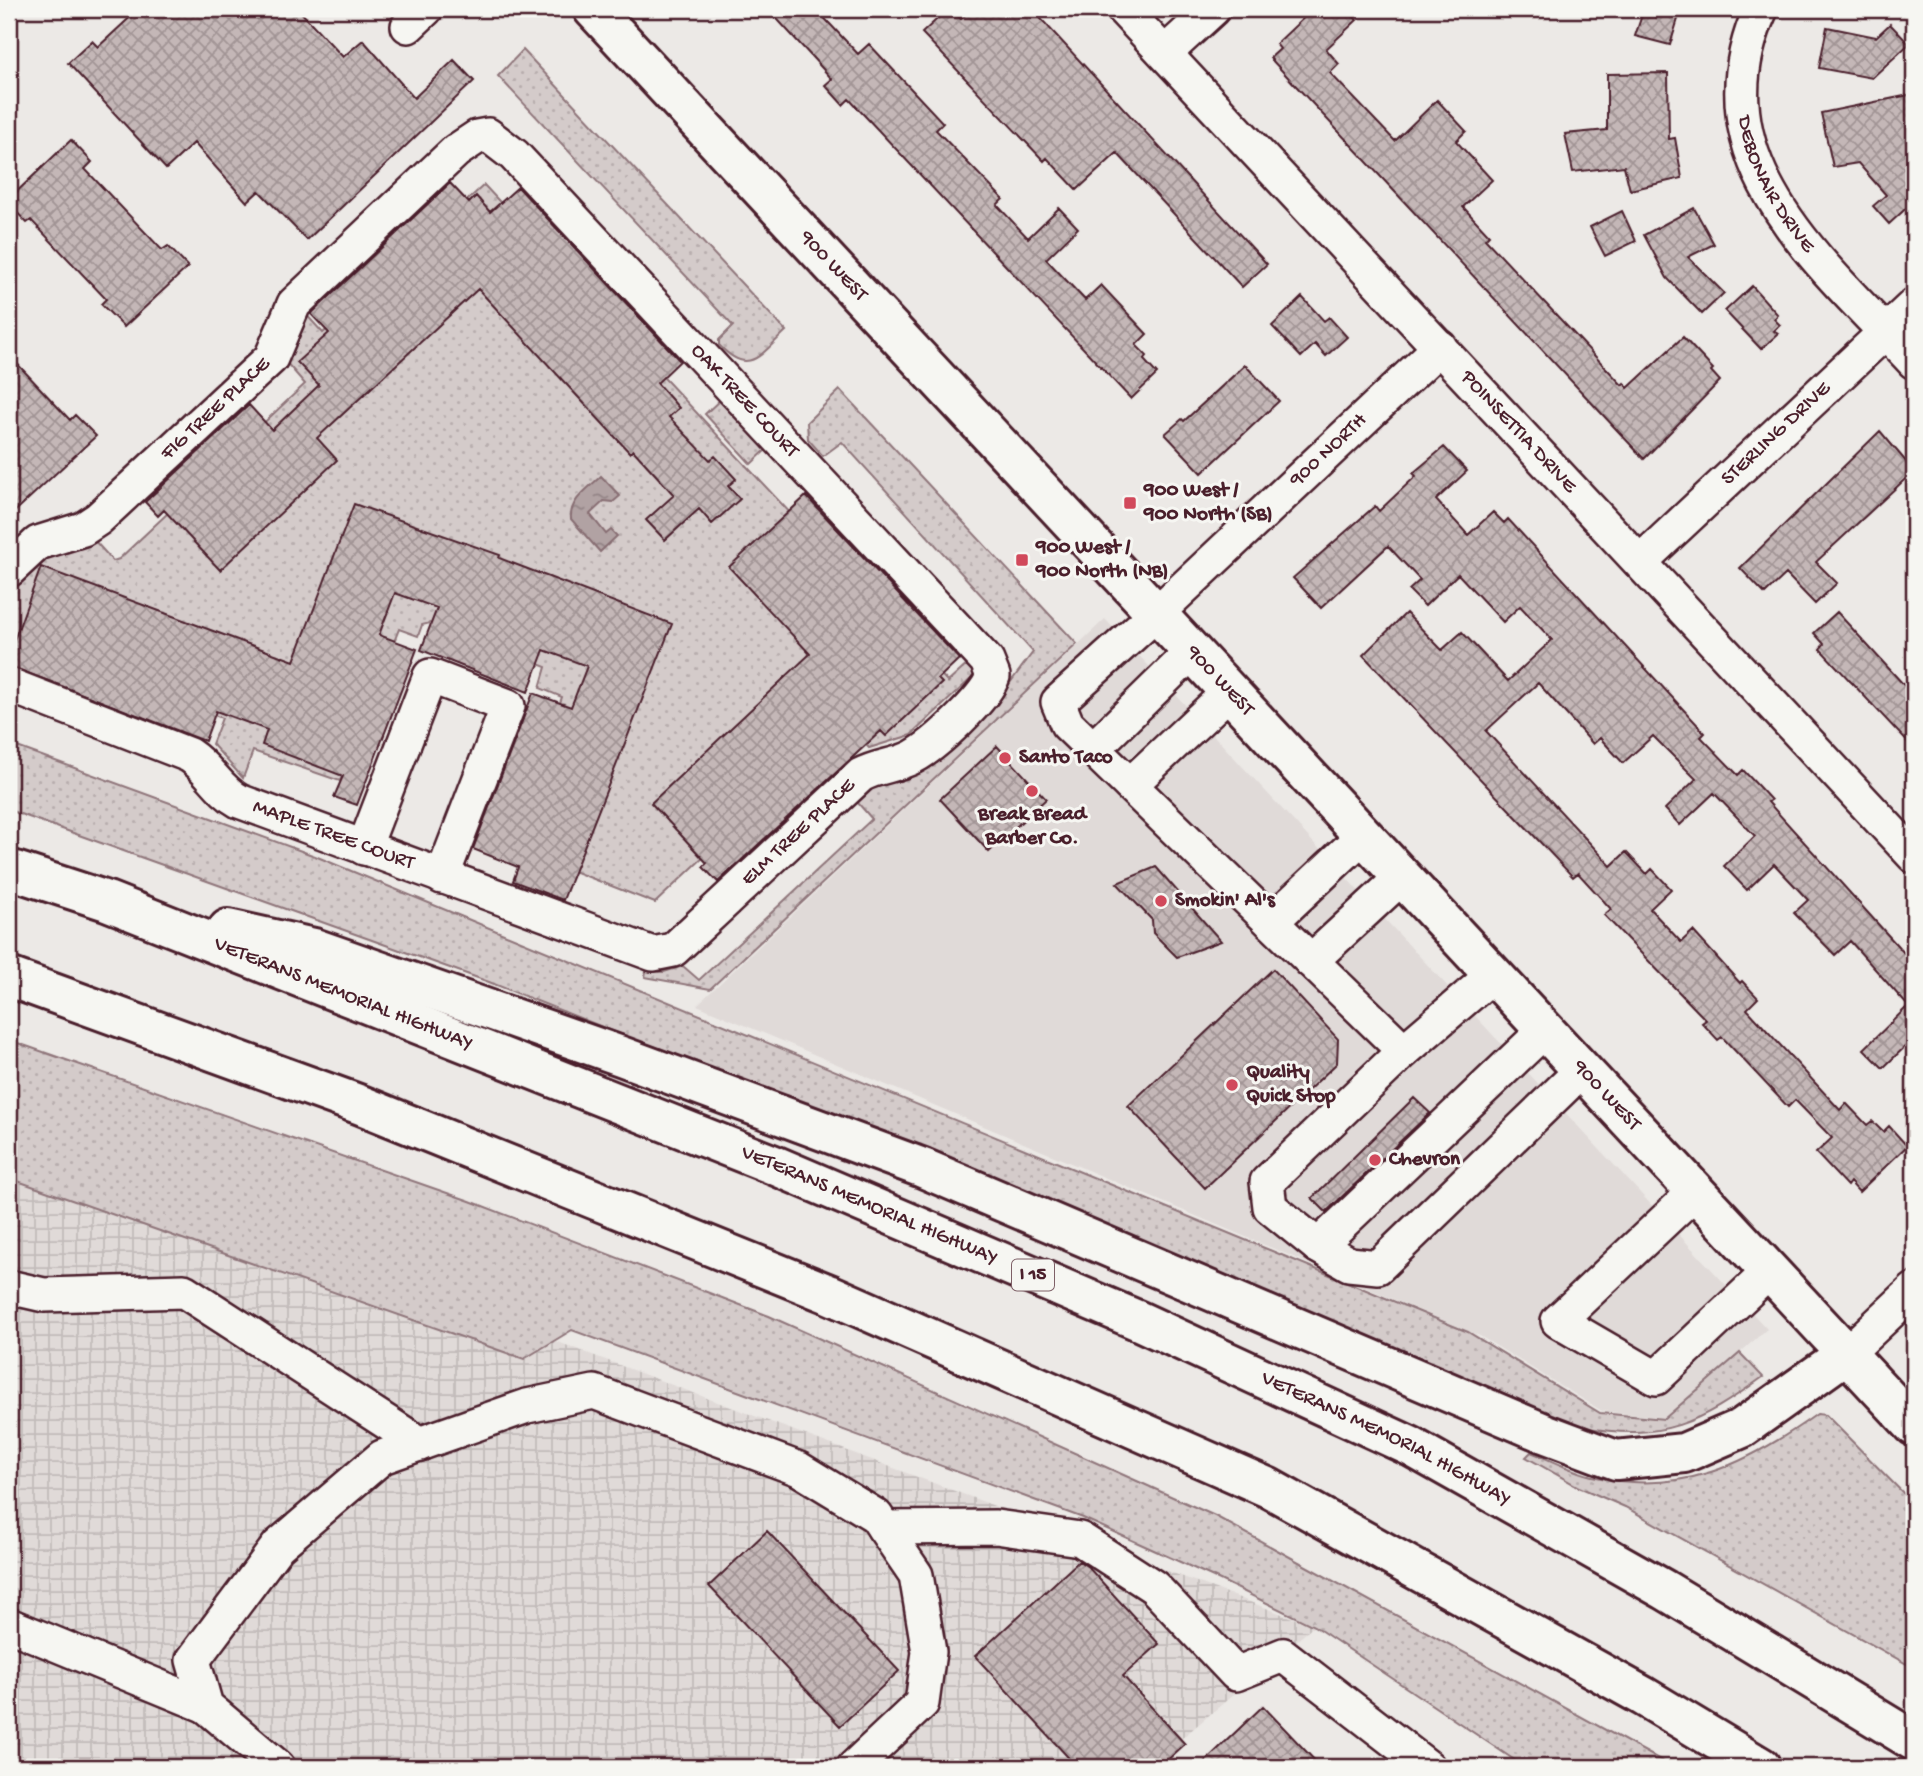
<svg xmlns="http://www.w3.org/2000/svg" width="1923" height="1776" font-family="'Gochi Hand',sans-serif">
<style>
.built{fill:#e0dad8}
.industrial{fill:url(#industrial-grid)}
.grass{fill:url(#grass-dots);stroke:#8f757a;stroke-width:2}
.water{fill:url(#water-ripples);stroke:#886e73;stroke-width:2}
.building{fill:url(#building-cross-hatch);stroke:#4a1f2b;stroke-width:2}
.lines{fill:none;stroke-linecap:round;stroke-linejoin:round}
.minor-casing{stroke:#4a1f2b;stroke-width:38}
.major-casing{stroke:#4a1f2b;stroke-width:44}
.highway-casing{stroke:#4a1f2b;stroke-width:44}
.minor{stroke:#f6f6f2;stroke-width:33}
.major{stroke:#f6f6f2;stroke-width:38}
.highway{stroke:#f6f6f2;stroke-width:38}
.poi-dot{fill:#d1495b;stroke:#f6f6f2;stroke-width:2.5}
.labels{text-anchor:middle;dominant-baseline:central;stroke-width:6;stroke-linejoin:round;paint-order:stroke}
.shield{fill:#f6f6f2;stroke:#7e6067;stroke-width:2}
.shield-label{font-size:19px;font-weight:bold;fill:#4a1f2b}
.street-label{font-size:21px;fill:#4a1f2b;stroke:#f6f6f2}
.poi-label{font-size:21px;font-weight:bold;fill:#4a1f2b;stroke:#f6f6f2;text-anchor:start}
</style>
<defs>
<pattern id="industrial-grid" width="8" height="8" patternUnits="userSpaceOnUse" patternTransform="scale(1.75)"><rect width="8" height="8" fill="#e0dad8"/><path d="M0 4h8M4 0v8" fill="none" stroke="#c2bbba"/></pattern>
<pattern id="grass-dots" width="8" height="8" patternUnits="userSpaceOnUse" patternTransform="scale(1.75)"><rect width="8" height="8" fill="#d4cbca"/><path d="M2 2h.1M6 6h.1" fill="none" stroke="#b8aeae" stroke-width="1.8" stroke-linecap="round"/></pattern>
<pattern id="water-ripples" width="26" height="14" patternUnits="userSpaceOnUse" patternTransform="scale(1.75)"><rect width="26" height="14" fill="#b1a2a3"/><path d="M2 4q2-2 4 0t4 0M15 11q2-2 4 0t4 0" fill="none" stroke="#928385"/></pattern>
<pattern id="building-cross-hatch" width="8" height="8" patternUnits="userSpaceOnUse" patternTransform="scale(1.75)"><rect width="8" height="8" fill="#c4b7b7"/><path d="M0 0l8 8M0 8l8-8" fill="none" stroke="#a19495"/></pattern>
</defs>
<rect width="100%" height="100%" fill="#ece9e6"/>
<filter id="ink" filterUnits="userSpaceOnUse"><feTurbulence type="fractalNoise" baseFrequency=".0143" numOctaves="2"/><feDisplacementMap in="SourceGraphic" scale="14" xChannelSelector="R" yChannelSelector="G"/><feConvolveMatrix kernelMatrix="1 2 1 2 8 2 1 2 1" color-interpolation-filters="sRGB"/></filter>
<g filter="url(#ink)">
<!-- built -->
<path class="built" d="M 1105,619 L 1767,1329 L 1664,1419 L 1602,1411 L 1480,1336 L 697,1005 Z"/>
<!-- industrial -->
<path class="industrial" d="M 9,1136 L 1314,1626 L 1148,1767 L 9,1767 Z"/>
<!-- grass -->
<path class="grass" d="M 523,50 L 786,331 C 760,355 749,377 719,345 L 719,340 L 733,326 L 498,76 Z
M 484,185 L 948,682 L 970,662 L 976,670 L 974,676 L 911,735 L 869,748 L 846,723 L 655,903 L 509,846 L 562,697 L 540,688 L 546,667 L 430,623 L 422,625 L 418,636 L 399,629 L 340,781 L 253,751 L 243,778 L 212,744 L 222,718 L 9,635 L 9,589 L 42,557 L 94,540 L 113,561 L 119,559 L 305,384 L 285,361 L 304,312 L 323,333 Z
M 840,390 L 1077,644 L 710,989 L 645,977 L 646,971 L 664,972 L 683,966 L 699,980 L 872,819 L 858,803 L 863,791 L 914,774 L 995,703 L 1033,652 L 842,442 L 823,456 L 808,439 L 807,422 Z
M 721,399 L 768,448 L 751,464 L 705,414 Z
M 9,744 L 315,856 L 1468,1332 L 1600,1413 L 1664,1419 L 1740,1353 L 1763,1377 C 1699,1423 1663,1442 1583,1427 L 759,1089 L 489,982 L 9,810 Z
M 9,1040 L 470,1201 L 769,1316 L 1215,1516 L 1673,1767 L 1525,1767 L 1314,1626 L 1220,1580 L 1083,1518 L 572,1330 L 524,1359 L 9,1178 Z
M 1817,1414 L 1826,1415 L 1914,1504 L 1914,1668 L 1625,1507 L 1579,1487 L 1526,1457 L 1531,1452 C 1551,1460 1571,1471 1592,1476 C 1680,1497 1746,1465 1817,1414 Z"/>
<!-- water -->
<path class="water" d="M 601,476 L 620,496 L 613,502 L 604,501 L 590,514 L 606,534 L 611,530 L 617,536 L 600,552 L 571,519 C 569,500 589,488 601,476 Z"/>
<!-- building -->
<path class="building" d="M 139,9 L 298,9 L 343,57 L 363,40 L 414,98 L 454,60 L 474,81 L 307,240 L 259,191 L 247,202 L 194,143 L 166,169 L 68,63 L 92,41 L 98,47 Z
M 768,9 L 816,9 L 858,54 L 869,44 L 943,123 L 936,130 L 1003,199 L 997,205 L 1028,238 L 1059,208 L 1078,228 L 1046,259 L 1085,300 L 1101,285 L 1147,334 L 1136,345 L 1147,356 L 1144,360 L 1157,374 L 1131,399 L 849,99 L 843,105 L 825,85 L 832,79 Z
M 948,9 L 961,19 L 972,9 L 1032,9 L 1267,264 L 1242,287 L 1117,153 L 1077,190 L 1047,158 L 1044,161 L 922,33 Z
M 1313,9 L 1346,9 L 1357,20 L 1326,49 L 1339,64 L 1330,73 L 1395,141 L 1437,100 L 1466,131 L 1456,141 L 1492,180 L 1463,207 L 1489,235 L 1485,239 L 1622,385 L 1624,383 L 1628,388 L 1683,337 L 1713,369 L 1711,371 L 1720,381 L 1644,459 L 1270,58 L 1280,49 L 1276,44 Z
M 1644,9 L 1681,9 L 1670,45 L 1635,36 Z
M 1890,24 L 1909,44 L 1872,78 L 1819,68 L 1827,27 L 1876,37 Z
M 1668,73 L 1669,139 L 1675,138 L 1682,178 L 1630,190 L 1624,166 L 1573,172 L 1565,134 L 1607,130 L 1607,74 Z
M 1914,94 L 1914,201 L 1889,224 L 1873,206 L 1886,195 L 1858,163 L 1833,167 L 1821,113 Z
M 71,140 L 92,162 L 85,169 L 162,250 L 168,246 L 188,267 L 124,327 L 101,304 L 106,299 L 31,220 L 27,223 L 9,204 L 9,199 Z
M 450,183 L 469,203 L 476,196 L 490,212 L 518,187 L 680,361 L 657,383 L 679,408 L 669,417 L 710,460 L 715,456 L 736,479 L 728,486 L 740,499 L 712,524 L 699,509 L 665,540 L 646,520 L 674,495 L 633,450 L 630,453 L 478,289 L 317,438 L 337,460 L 220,570 L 164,510 L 158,516 L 145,502 L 249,405 L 272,430 L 319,385 L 297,362 L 329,333 L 311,314 Z
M 1694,208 L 1714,244 L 1688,257 L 1724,293 L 1702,314 L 1667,278 L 1644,235 Z
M 1622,211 L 1636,241 L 1605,256 L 1590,227 Z
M 1752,286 L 1778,315 L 1774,319 L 1780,325 L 1774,331 L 1778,334 L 1761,349 L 1725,311 Z
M 1302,297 L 1324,321 L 1329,317 L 1347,337 L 1326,356 L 1315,344 L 1301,357 L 1272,326 Z
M 9,355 L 70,420 L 75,415 L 96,436 L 9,517 Z
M 1245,365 L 1279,401 L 1202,473 L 1165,434 L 1182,419 L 1184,421 Z
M 1880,431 L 1914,471 L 1816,562 L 1837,583 L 1815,604 L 1786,574 L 1765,594 L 1740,568 Z
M 1444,447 L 1467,471 L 1436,500 L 1468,535 L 1493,512 L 1504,523 L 1508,519 L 1705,733 L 1701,737 L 1738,775 L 1743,770 L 1759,787 L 1771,800 L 1768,802 L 1914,964 L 1914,1038 L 1883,1068 L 1864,1049 L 1908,1006 L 1850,941 L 1835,955 L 1794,913 L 1808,900 L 1774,864 L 1747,890 L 1724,866 L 1755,836 L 1714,793 L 1680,825 L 1665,809 L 1696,779 L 1653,736 L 1623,763 L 1600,738 L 1593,744 L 1538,683 L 1486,731 L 1611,866 L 1626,852 L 1647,874 L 1652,869 L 1671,889 L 1650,909 L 1681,942 L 1693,931 L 1740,983 L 1742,981 L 1758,998 L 1747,1009 L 1840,1110 L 1846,1103 L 1867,1125 L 1872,1121 L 1883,1132 L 1889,1126 L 1907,1146 L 1859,1192 L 1850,1182 L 1847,1186 L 1816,1153 L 1832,1138 L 1795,1100 L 1788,1107 L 1722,1037 L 1718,1040 L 1702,1023 L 1706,1020 L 1604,915 L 1611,909 L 1578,873 L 1573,877 L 1363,655 L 1406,613 L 1442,650 L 1462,632 L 1508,681 L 1552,640 L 1520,606 L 1503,622 L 1458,574 L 1425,606 L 1409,590 L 1420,580 L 1388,546 L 1321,608 L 1293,578 L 1375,506 L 1379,511 L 1416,476 L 1413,473 Z
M 806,496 L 959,659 L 938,679 L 942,683 L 886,736 L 881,731 L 718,882 L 703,867 L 707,863 L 651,803 L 810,654 L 729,567 Z
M 354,504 L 500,555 L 499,558 L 672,624 L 563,900 L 513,881 L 518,867 L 473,849 L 533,693 L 571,707 L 587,666 L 544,650 L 528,692 L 421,650 L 437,608 L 395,593 L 379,635 L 417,649 L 357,805 L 334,797 L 343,776 L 262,745 L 267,730 L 216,711 L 205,741 L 9,666 L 9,654 L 41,567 L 294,661 Z
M 1837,612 L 1914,696 L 1914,749 L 1820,649 L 1824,644 L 1814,633 Z
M 997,746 L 1046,799 L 989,852 L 940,799 Z
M 1156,867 L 1221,941 L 1177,957 L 1153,933 L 1152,920 L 1117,883 Z
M 1273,969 L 1338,1039 L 1337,1063 L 1205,1188 L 1128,1106 Z
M 1414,1098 L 1430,1113 L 1326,1212 L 1312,1198 Z
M 767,1531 L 899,1671 L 840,1726 L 709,1586 Z
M 1079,1561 L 1088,1567 L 1159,1644 L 1123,1676 L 1185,1744 L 1160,1767 L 1077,1767 L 975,1656 Z
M 1263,1706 L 1321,1767 L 1199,1767 Z"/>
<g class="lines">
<!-- minor casing -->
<g class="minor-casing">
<g id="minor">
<path id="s1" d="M 1123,9 L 1914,856"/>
<path id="s2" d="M 1761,9 C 1692,160 1822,263 1914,362"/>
<path d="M 408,26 L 426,9"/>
<path d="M 1165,53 L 1213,9"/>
<path d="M 1440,347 L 1157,613 L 1058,702 L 1067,724 L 1404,1051 L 1494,974"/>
<path id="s3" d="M 1640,562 L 1914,305"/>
<path id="s4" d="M 9,570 L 38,543 L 83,529 L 98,519 L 271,358 L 294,304 L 456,151 L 477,137 L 488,135 L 514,155 L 987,661 L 993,676 C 986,698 934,746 913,757 C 896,766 877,766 861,775 L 673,950 L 653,954 L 239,801 C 219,790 209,768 189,755 L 9,685"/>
<path d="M 1093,749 L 1193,651"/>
<path d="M 1130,785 L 1230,691"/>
<path d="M 364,848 L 430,676 L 508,706 L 442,877"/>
<path d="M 1271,922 L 1364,835"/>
<path d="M 1311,961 L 1403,876"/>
<path d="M 1404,1051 L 1267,1182 L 1270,1207 L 1318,1246 L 1546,1029"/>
<path d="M 1696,1191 L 1558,1321 L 1656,1378 L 1770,1271"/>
<path d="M 1318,1246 L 1349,1264 L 1378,1267 L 1583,1069"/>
<path d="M 9,1287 L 44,1295 L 184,1291 L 420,1444"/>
<path d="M 1846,1354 L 1914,1290"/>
<path d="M 884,1528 L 996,1527 L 1080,1539 L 1154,1587 L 1236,1674 L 1283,1655 L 1428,1767"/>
<path d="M 9,1625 L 206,1706"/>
<path d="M 278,1767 L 206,1706 L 193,1660 L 278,1546 L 382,1457 L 527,1406 L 594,1392 L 799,1469 L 876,1516 L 884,1528 L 916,1575 L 929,1652 L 922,1703 L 854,1767"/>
</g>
</g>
<!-- major casing -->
<g class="major-casing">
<g id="major">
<path id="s5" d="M 593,9 L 1914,1426"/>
</g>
</g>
<!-- highway casing -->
<g class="highway-casing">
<g id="highway">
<path id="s6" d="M 9,869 L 107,901 L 774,1165 L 1137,1320 L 1410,1446 L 1665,1590 L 1914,1741"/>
<path d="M 228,929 L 314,948 L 621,1056 L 923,1168 L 1544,1433 L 1616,1460 L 1684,1453 L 1742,1428 L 1846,1354"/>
<path d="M 9,977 L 361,1105 L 829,1294 L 1269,1488 L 1643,1696 L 1761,1767"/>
</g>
</g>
<!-- minor -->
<use href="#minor" class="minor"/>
<!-- major -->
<use href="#major" class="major"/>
<!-- highway -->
<use href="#highway" class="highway"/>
</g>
</g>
<!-- markers -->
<g class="poi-dot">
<rect x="1123" y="496" width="14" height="14" rx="3.5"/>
<rect x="1015" y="553" width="14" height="14" rx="3.5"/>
<circle cx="1005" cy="758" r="7"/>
<circle cx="1032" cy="791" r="7"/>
<circle cx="1161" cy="901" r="7"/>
<circle cx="1232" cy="1085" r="7"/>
<circle cx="1375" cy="1160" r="7"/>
</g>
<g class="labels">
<!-- shield labels -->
<rect class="shield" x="1012" y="1259.5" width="42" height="31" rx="5"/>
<g class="shield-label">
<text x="1033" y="1275">I 15</text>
</g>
<!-- street labels -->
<g class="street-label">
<text stroke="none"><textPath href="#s2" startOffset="186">DEBONAIR DRIVE</textPath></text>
<text stroke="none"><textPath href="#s5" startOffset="352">900 WEST</textPath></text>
<text stroke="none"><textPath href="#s4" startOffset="1029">OAK TREE COURT</textPath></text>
<text stroke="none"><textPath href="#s4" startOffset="266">FIG TREE PLACE</textPath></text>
<text stroke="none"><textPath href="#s1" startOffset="579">POINSETTIA DRIVE</textPath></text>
<text stroke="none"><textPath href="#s3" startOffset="187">STERLING DRIVE</textPath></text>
<text transform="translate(1329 451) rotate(-43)">900 NORTH</text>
<text stroke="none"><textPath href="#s5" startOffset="919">900 WEST</textPath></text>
<text transform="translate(799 833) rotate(-43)">ELM TREE PLACE</text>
<text transform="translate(333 836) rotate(20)">MAPLE TREE COURT</text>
<text stroke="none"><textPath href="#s6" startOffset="357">VETERANS MEMORIAL HIGHWAY</textPath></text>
<text stroke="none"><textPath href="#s5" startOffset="1486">900 WEST</textPath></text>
<text stroke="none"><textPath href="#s6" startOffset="924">VETERANS MEMORIAL HIGHWAY</textPath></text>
<text stroke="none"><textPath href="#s6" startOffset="1491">VETERANS MEMORIAL HIGHWAY</textPath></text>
</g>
<!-- poi labels -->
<g class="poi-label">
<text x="1144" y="491">900 West /<tspan x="1144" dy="24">900 North (SB)</tspan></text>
<text x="1036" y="548">900 West /<tspan x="1036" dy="24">900 North (NB)</tspan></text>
<text x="1019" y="758">Santo Taco</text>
<text x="1032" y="815" text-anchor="middle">Break Bread<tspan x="1032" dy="24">Barber Co.</tspan></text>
<text x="1175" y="901">Smokin' Al's</text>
<text x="1246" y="1073">Quality<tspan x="1246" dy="24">Quick Stop</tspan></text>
<text x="1389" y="1160">Chevron</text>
</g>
</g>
<!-- margin -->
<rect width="1923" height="1776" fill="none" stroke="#f6f6f2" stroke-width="35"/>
<rect x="18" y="18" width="1888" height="1741" fill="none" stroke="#4a1f2b" stroke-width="2.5" filter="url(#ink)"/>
</svg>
